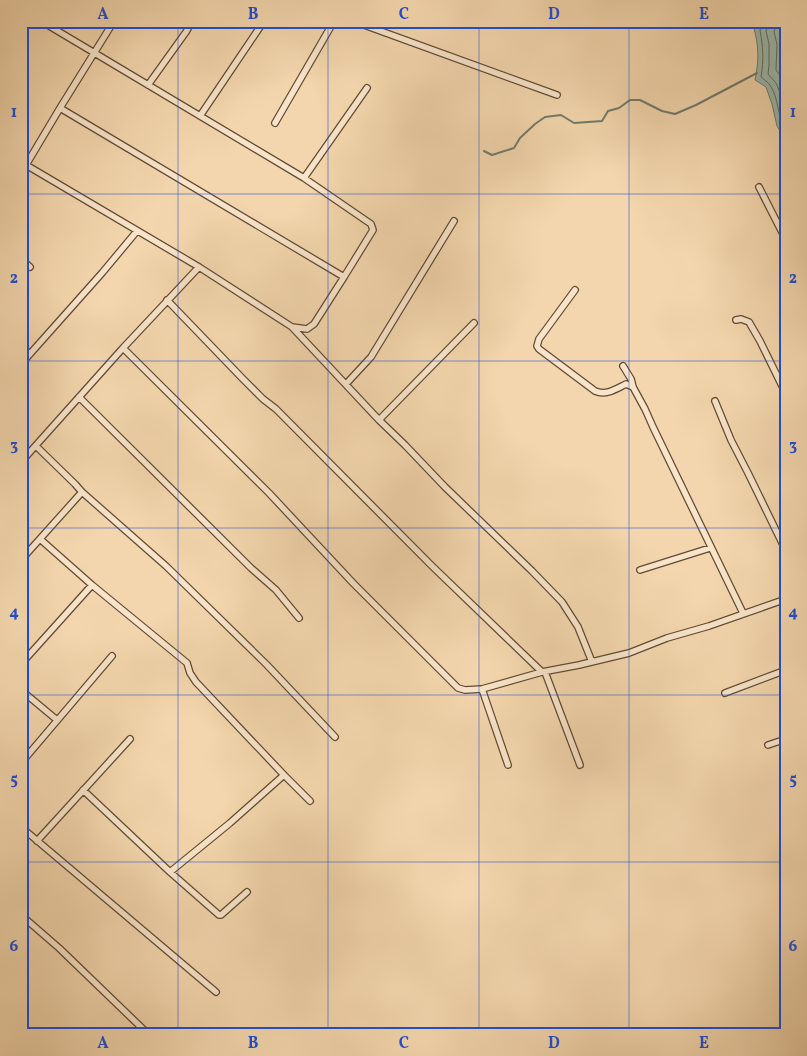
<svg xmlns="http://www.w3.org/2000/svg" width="807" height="1056" font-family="Vollkorn,serif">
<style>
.water{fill:#9bb9ae;stroke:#717a6c}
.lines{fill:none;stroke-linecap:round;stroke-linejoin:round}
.shore{stroke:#676a5b;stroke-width:1}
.stream{stroke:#717a6c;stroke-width:2}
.minor-casing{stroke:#634a31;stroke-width:8}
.minor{stroke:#f7e4ca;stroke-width:5.5}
.grid{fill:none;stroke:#1d4ed8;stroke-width:1;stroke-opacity:0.55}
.neatline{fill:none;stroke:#1d4ed8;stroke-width:2}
.grid-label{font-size:16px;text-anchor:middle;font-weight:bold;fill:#1d4ed8}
</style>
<rect width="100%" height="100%" fill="#f3d6ad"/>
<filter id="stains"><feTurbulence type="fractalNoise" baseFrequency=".004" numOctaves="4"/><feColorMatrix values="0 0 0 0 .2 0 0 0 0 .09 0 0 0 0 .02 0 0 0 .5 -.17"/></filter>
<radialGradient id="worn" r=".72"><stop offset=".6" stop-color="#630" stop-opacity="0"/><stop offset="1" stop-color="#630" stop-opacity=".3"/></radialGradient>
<!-- water -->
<path class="water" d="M 759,21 L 786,21 L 786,140 L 777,126 L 772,104 L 766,87 L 755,80 C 759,60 759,48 754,28 Z"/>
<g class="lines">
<!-- shore -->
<path class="shore" d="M 763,21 L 763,25 L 760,30 C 763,47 764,59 761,77 C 764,80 768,82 770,85 C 779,98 777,117 786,130
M 769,21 L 766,31 L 769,44 L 769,65 L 768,74 L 776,83 L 783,100 L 786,113
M 777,21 L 774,32 L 777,44 L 776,70 L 782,78 L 786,86"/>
<!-- stream -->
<path class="stream" d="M 484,151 L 492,155 L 514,148 L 520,138 L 535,124 L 545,117 L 561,115 L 574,123 L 602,121 L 608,111 L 619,108 L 630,100 L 640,100 L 662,111 L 675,114 L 696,105 L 757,73"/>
<!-- minor casing -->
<g class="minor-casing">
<path id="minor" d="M 41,21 L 304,178 L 371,224 L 373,230 L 344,277
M 353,21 L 557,95
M 148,85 L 186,32 L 192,21
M 200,116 L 264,21
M 275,123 L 334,21
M 21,162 L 199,267 L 292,327 L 307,329 L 314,324 L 344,277 L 60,108
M 26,165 L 60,108 L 114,21
M 304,178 L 367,88
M 759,187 L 786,240
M 21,259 L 30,267
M 575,290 L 539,339 L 537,346 L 539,349 L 595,391 C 606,396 616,389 626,384 L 633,387
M 167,300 L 243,379 L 263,399 L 276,409 L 432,566 L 542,672
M 736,320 L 741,319 L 749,322 L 760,341 L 786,394
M 292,327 L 379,420 L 405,445 L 445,487 L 532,571 L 562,602 L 578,627 L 592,662
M 21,347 L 30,354
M 123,348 L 269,493 L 353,583 L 458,688 L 465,690 L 482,689 L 542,672 L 579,665 L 629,653 L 667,638 L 709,626 L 786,599
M 21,364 L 102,273 L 137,231
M 623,366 L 631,379 L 633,387 L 645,409 L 653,427 L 743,613
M 346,384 L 371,357 L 454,221
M 79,397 L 251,568 L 276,590 L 299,618
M 715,401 L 731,440 L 748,473 L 786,551
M 379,420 L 474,323
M 36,446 L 75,484 L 82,492 L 166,566 L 267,665 L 335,737
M 21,462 L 123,348 L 199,267
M 40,539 L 92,585 L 187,663 L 190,673 L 196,682 L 284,775 L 310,801
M 21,560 L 82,492
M 640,570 L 710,548
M 21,664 L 92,585
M 545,672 L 580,765
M 482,689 L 508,765
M 21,690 L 57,720
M 725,693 L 786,670
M 768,745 L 786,739
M 21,763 L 112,656
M 83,790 L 170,872 L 230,823 L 284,775
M 21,827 L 216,992
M 37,841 L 130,739
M 170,872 L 219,915 L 221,915 L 247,892
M 21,915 L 59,948 L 144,1030 L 145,1035"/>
</g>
<!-- minor -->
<use href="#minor" class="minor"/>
</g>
<!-- grid -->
<path class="grid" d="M 178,21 L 178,1035M 328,21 L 328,1035M 479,21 L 479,1035M 629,21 L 629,1035M 21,194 L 786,194M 21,361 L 786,361M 21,528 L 786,528M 21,695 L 786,695M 21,862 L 786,862"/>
<!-- margin -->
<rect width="807" height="1056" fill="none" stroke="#f3d6ad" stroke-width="55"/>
<rect x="28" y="28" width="752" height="1000" class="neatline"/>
<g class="grid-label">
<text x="103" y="19">A</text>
<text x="253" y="19">B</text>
<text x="404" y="19">C</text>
<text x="554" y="19">D</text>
<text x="704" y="19">E</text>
<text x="14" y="117">1</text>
<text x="793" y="117">1</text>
<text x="14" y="283">2</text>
<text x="793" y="283">2</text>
<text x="14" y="450">3</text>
<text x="793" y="450">3</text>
<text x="14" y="617">4</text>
<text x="793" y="617">4</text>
<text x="14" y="784">5</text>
<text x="793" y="784">5</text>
<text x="14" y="951">6</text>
<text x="793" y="951">6</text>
<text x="103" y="1048">A</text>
<text x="253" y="1048">B</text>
<text x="404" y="1048">C</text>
<text x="554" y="1048">D</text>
<text x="704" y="1048">E</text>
</g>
<rect width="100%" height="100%" filter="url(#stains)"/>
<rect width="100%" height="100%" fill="url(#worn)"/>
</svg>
